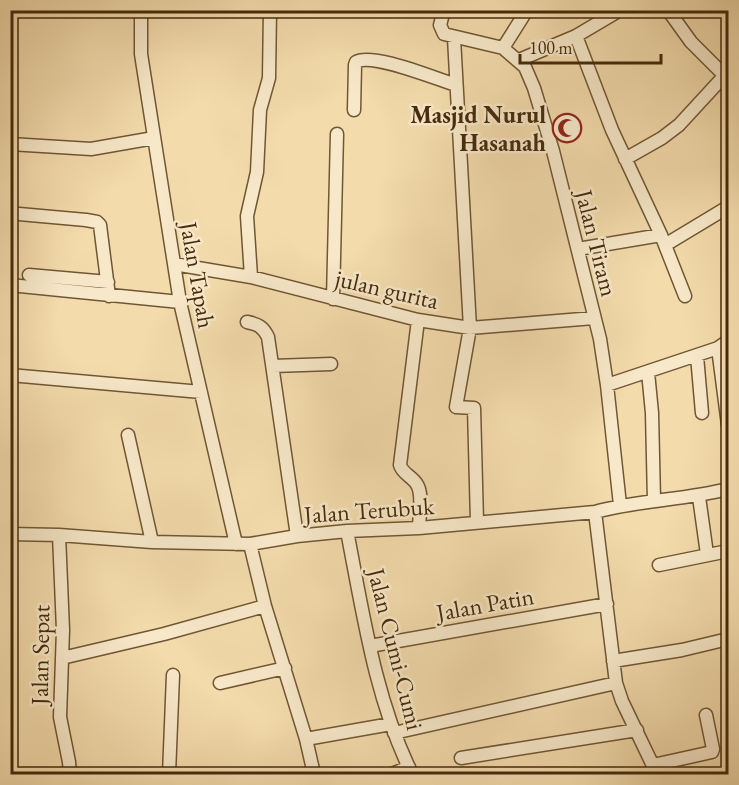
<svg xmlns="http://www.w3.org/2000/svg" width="739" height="785" font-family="'EB Garamond',serif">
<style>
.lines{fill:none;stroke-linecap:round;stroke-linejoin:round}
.minor-casing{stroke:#705734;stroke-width:15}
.minor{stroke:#f7e8c9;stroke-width:12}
.labels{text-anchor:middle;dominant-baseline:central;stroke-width:5;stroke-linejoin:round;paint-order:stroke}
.poi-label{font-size:24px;font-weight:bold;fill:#452b0c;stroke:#f7e8c9;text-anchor:end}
.street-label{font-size:24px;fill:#452b0c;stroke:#f7e8c9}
</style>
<rect width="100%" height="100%" fill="#f3dbac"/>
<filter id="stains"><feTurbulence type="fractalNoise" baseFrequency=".00333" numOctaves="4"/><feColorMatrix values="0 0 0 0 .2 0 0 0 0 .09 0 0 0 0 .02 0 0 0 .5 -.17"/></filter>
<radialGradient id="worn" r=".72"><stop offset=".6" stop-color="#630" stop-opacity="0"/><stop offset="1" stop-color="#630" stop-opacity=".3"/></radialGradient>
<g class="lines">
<!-- minor casing -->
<g class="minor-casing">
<path id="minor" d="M 141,10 L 141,54 L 180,302 L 236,544
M 444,10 L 440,25 L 444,34 L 503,48
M 527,10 L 503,48 L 525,67 L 534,88 L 553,151 L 600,339 L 607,385 L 620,505
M 668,10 L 691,42 L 728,79
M 576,36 L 612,130 L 661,235 L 685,296
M 454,38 L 470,328 L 456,407 L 474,408 L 477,522
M 519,60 L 576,36 L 620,10
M 354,110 L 355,65 L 356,62 C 372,52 436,79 456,85
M 10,144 L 91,149 L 154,138
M 625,159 L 662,138 L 679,125 L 725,75
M 19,214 L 86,220 L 97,222 L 100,225 L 109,296
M 665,245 L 728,207
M 578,249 L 661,235
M 174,264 L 251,277 L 418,320 L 470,328 L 594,318
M 29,275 L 108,282
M 251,277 L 247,216 L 257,172 L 260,110 L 269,78 L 270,10
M 10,285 L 180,302
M 333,299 L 337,134
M 418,320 L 400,465 C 402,473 411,476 416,483 C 424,493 419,516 419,528
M 247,322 C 258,324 263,327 268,337 L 297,536
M 718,348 L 728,425
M 697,356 L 702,413
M 273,366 L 331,364
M 648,372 L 652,413 L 654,501
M 10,375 L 201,392
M 607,385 L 718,348 L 728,341
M 128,435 L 152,542
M 699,497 L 707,554
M 595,512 L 616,683 L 622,701 L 657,774
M 347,531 C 363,613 375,699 412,774
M 10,534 L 59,535 L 152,542 L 250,544 L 297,536 L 347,531 L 419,528 L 595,512 C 639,500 684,500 728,489
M 59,535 L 63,630 L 60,717 L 69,762 L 70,774
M 250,544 L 265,606 L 306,739 L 314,774
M 659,565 L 728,551
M 370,646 L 607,604
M 62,658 L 164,634 L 265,606
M 613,661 L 682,650 L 728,639
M 220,683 L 285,668
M 394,733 L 616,683
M 306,739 L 391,724
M 461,758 L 637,730
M 653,765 L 712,752 L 713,749 L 706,715
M 169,774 L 173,675
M 392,774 L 409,767"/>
</g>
<!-- minor -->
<use href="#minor" class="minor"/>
</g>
<!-- icons -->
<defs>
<g id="mosque-ring" transform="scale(1.5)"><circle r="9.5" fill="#f7e8c9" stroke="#8f2418" stroke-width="1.5"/><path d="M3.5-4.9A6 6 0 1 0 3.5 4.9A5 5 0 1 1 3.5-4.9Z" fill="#8f2418"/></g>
</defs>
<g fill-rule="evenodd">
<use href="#mosque-ring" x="567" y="128"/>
</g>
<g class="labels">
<!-- poi labels -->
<g class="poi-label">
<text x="546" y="114">Masjid Nurul<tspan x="546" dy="28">Hasanah</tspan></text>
</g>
<!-- street labels -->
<g class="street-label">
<text transform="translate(597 243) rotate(76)">Jalan Tiram</text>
<text transform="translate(198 275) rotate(80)">Jalan Tapah</text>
<text transform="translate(387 289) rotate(13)">julan gurita</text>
<text transform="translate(369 510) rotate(-4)">Jalan Terubuk</text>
<text transform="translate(485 604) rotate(-10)">Jalan Patin</text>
<text transform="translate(396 649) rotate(76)">Jalan Cumi-Cumi</text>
<text transform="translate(40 655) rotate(-89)">Jalan Sepat</text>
</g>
</g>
<!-- margin -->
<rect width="739" height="785" fill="none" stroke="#f3dbac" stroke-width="36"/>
<rect x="12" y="12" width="715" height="761" fill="none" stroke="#452b0c" stroke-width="3"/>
<rect x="18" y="18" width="703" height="749" fill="none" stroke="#452b0c" stroke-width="1.5"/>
<!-- scale -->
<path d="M520 54v9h141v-9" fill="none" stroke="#452b0c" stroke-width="3"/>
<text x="529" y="54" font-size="18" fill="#452b0c" stroke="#f7e8c9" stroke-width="4.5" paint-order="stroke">100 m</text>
<rect width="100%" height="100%" filter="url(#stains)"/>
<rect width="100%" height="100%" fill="url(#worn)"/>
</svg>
